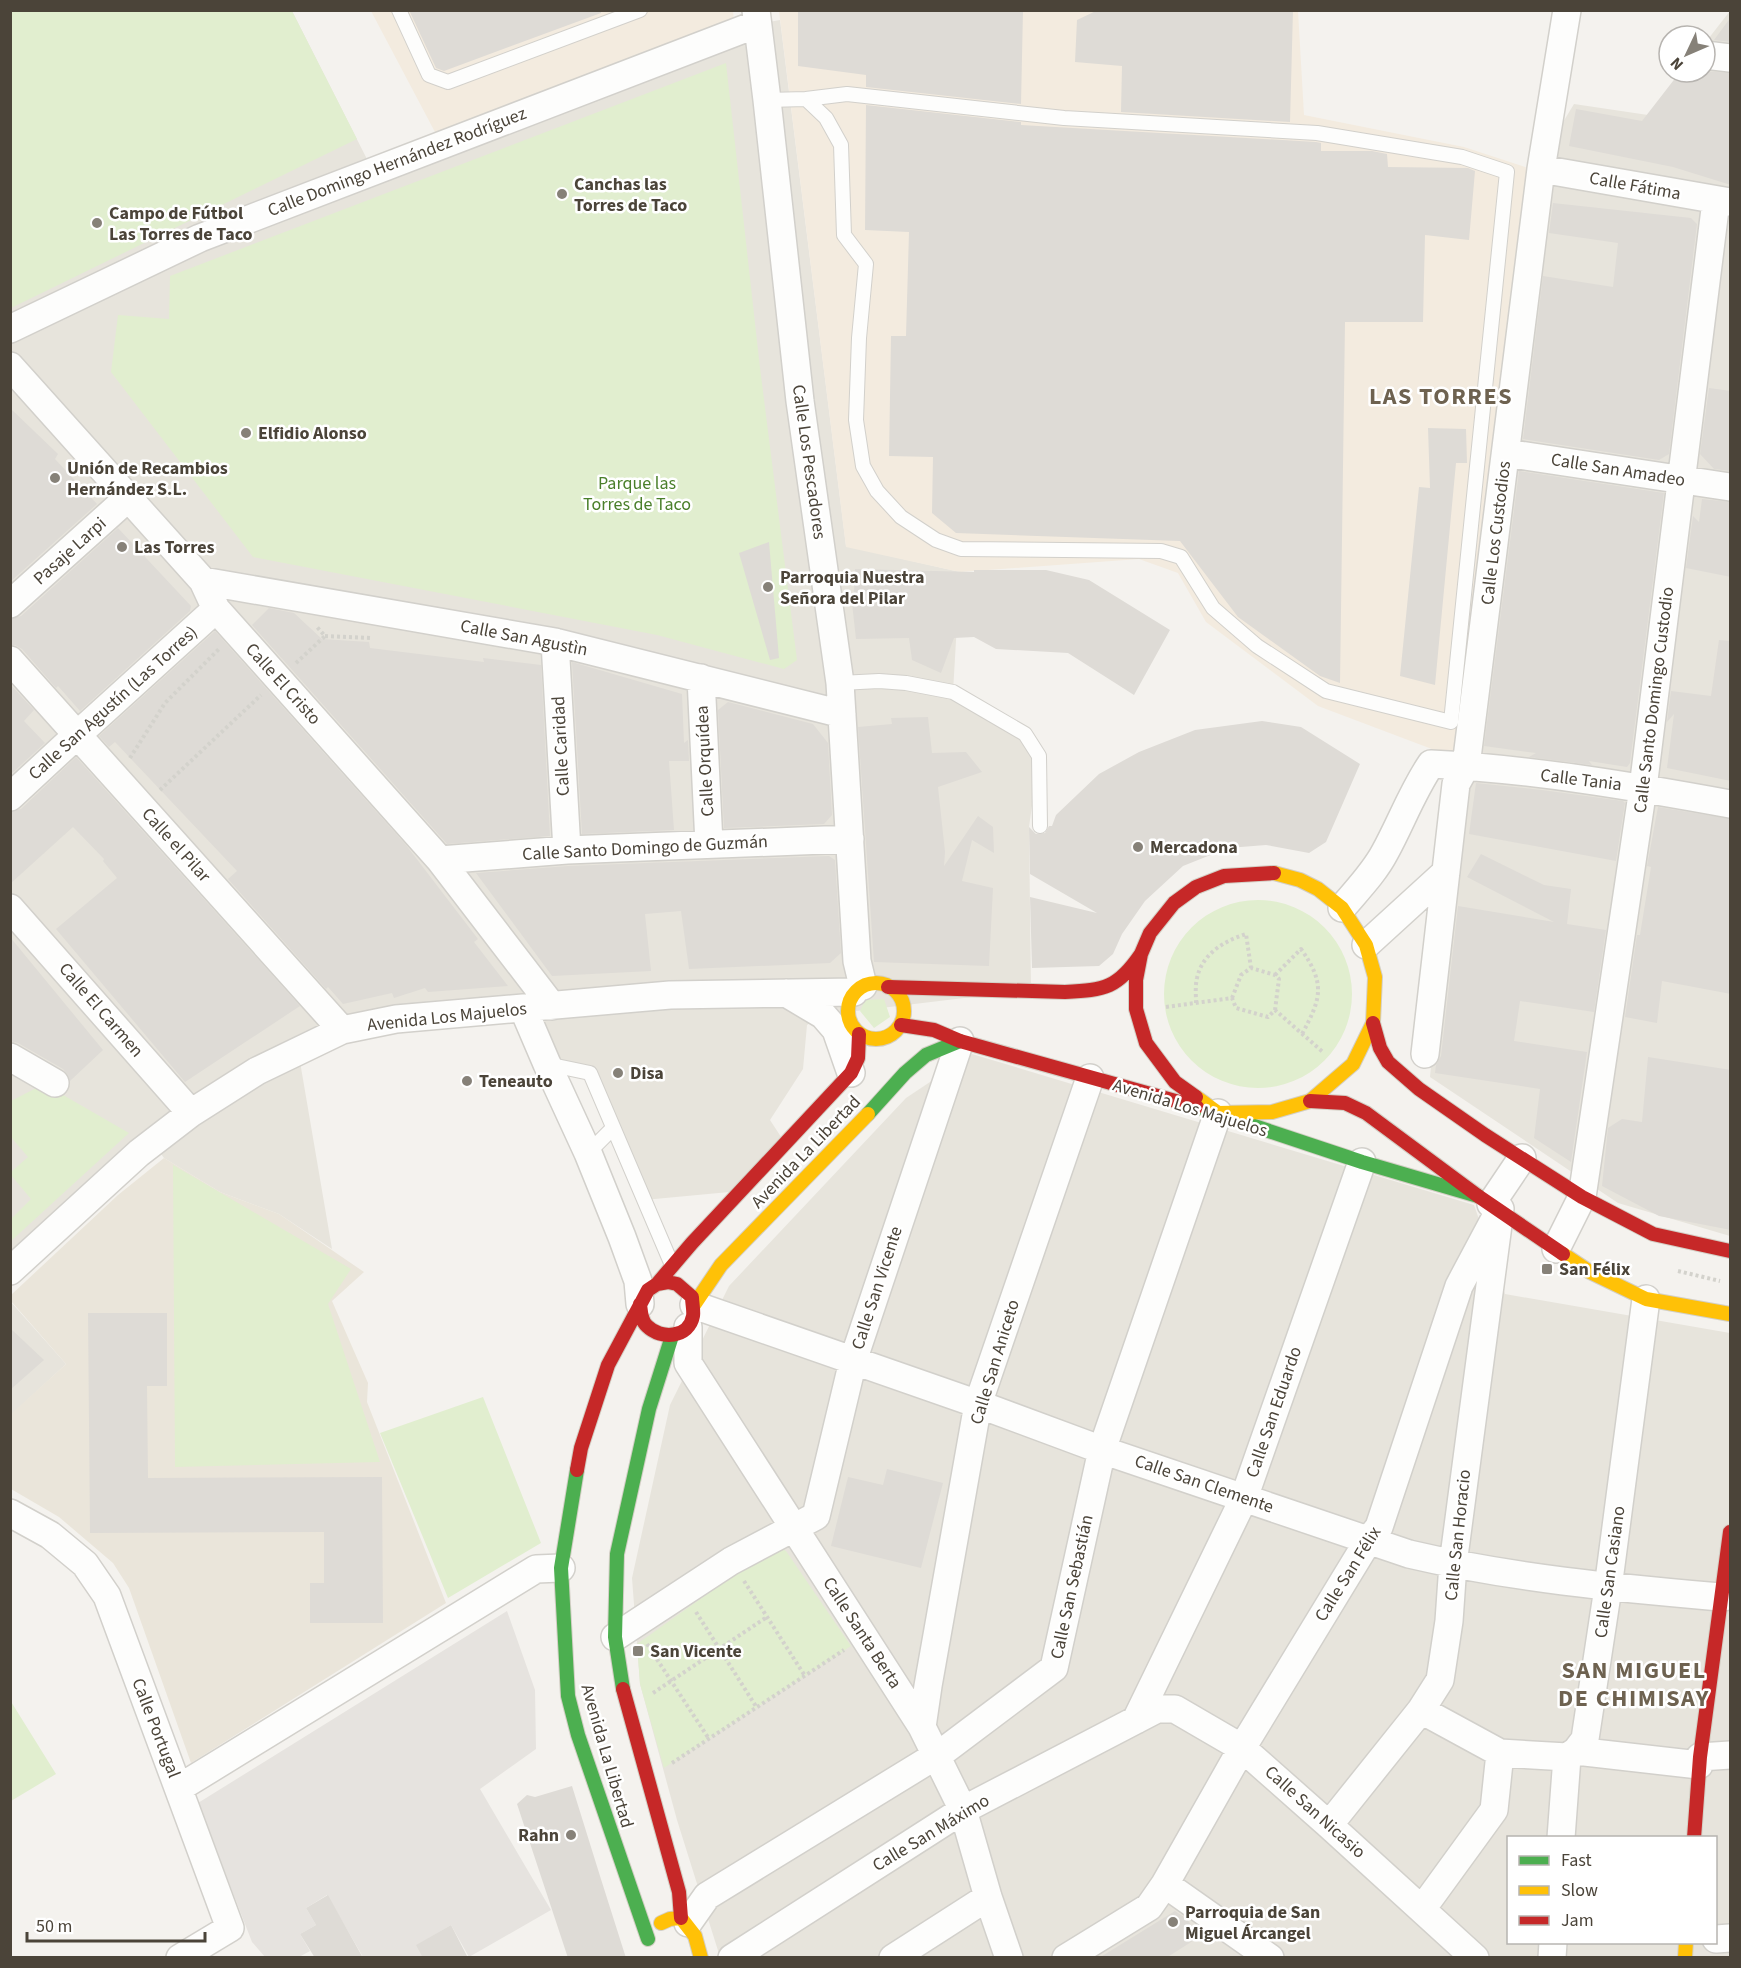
<svg xmlns="http://www.w3.org/2000/svg" width="1741" height="1968" font-family="'Source Sans 3',sans-serif">
<style>
.residential{fill:#e7e4dc;fill-rule:evenodd}
.commercial{fill:#f3ebdf}
.education{fill:#eae5da}
.green{fill:#e1eecf}
.parking{fill:#e6e3df}
.building{fill:#dedbd6}
.lines{fill:none;stroke-linecap:round;stroke-linejoin:round}
.lane-casing{stroke:#d2d0cb;stroke-width:16}
.street-casing{stroke:#d2d0cb;stroke-width:30}
.fast-casing{stroke:#d3cfc5;stroke-width:16}
.slow-casing{stroke:#d3cfc5;stroke-width:16}
.jam-casing{stroke:#d3cfc5;stroke-width:16}
.path{stroke:#d3d2cc;stroke-width:4;stroke-dasharray:3 3;stroke-linecap:butt}
.lane{stroke:#fdfdfc;stroke-width:14}
.street{stroke:#fdfdfc;stroke-width:27}
.fast{stroke:#4caf50;stroke-width:14}
.slow{stroke:#ffc107;stroke-width:14}
.jam{stroke:#c62828;stroke-width:14}
.poi-dot{fill:#868178;stroke:#fff;stroke-width:2}
.labels{text-anchor:middle;dominant-baseline:central;stroke-width:5;stroke-linejoin:round;paint-order:stroke}
.street-label{font-size:18px;fill:#4b4439;stroke:#fff}
.poi-label{font-size:18px;font-weight:bold;fill:#4b4439;stroke:#fff;text-anchor:start}
.park-label{font-size:18px;fill:#4a7f2a;stroke:#fff}
.district-label{font-size:24px;font-weight:bold;letter-spacing:1.5px;fill:#6e6250;stroke:#fff}
</style>
<rect width="100%" height="100%" fill="#f4f2ee"/>
<!-- residential -->
<path class="residential" d="M 11,11 L 292,11 L 373,171 L 757,24 L 780,20 L 846,546 L 960,572 L 953,692 L 1025,734 L 1039,756 L 1029,827 L 1031,990 L 823,1015 L 807,1025 L 803,1069 L 770,1120 L 785,1143 L 740,1191 L 644,1200 L 591,1073 L 547,1064 L 523,1008 L 298,1050 L 332,1249 L 279,1214 L 220,1192 L 164,1158 L 153,1143 L 11,1271 Z
M 1730,11 L 1730,1236 L 1618,1203 L 1430,1077 L 1461,760 L 1534,170 L 1574,104 L 1648,115 L 1705,72 L 1705,43 Z
M 972,1054 L 1474,1205 L 1505,1294 L 1730,1333 L 1730,1957 L 720,1957 L 677,1820 L 640,1684 L 632,1578 L 670,1405 L 729,1286 L 906,1098 ZM 1508,1838 L 1716,1838 L 1716,1942 L 1508,1942 Z
M 10,1301 L 66,1364 L 11,1415 L 10,1415 Z"/>
<!-- commercial -->
<path class="commercial" d="M 733,10 L 734,22 L 436,134 L 371,11 Z
M 779,11 L 1298,11 L 1304,115 L 1464,147 L 1534,170 L 1461,760 L 1318,706 L 1206,622 L 1178,573 L 1139,559 L 960,572 L 846,547 Z"/>
<!-- education -->
<path class="education" d="M 164,1158 L 220,1192 L 279,1214 L 364,1272 L 332,1301 L 368,1383 L 367,1402 L 446,1603 L 191,1763 L 129,1588 L 113,1563 L 59,1517 L 11,1489 L 10,1415 L 66,1364 L 11,1301 L 11,1295 L 118,1195 Z"/>
<!-- green -->
<path class="green" d="M 11,10 L 292,11 L 357,139 L 11,308 Z
M 726,63 L 760,368 L 797,660 L 784,669 L 657,635 L 253,557 L 111,372 L 118,315 L 169,319 L 170,276 Z
M1164 994a94 94 0 1 1 188 0a94 94 0 1 1-188 0Z
M 884,999 L 890,1017 L 874,1028 L 860,1011 L 865,1000 Z
M 44,1084 L 129,1133 L 11,1241 L 10,1220 L 31,1199 L 11,1175 L 11,1172 L 28,1157 L 11,1137 L 11,1101 Z
M 173,1165 L 351,1269 L 328,1304 L 380,1462 L 175,1467 Z
M 483,1397 L 541,1543 L 448,1598 L 380,1433 Z
M 775,1546 L 786,1551 L 851,1646 L 664,1768 L 640,1684 L 637,1644 Z
M 10,1700 L 56,1774 L 11,1801 L 10,1801 Z"/>
<!-- parking -->
<path class="parking" d="M 507,1611 L 535,1690 L 536,1749 L 480,1789 L 551,1910 L 469,1957 L 451,1925 L 417,1945 L 423,1957 L 363,1957 L 327,1895 L 306,1908 L 316,1925 L 300,1934 L 310,1951 L 299,1957 L 265,1957 L 252,1942 L 198,1803 Z"/>
<!-- building -->
<path class="building" d="M 409,10 L 601,10 L 601,13 L 444,71 L 436,68 Z
M 798,10 L 1023,10 L 1021,104 L 866,87 L 866,75 L 798,66 Z
M 1098,10 L 1293,10 L 1290,122 L 1121,112 L 1122,66 L 1075,62 L 1077,20 Z
M 1731,17 L 1731,42 L 1714,40 Z
M 1705,71 L 1731,73 L 1731,185 L 1673,167 L 1569,146 L 1576,109 L 1642,121 L 1680,72 Z
M 866,105 L 1021,122 L 1021,125 L 1316,142 L 1321,143 L 1321,151 L 1372,151 L 1387,154 L 1388,167 L 1468,168 L 1475,171 L 1469,240 L 1425,235 L 1423,322 L 1345,322 L 1340,683 L 1320,676 L 1238,617 L 1180,541 L 956,533 L 932,513 L 933,457 L 889,456 L 891,336 L 906,336 L 909,232 L 865,230 Z
M 1553,203 L 1691,218 L 1697,224 L 1669,454 L 1659,460 L 1523,439 L 1543,276 L 1613,287 L 1618,243 L 1549,233 Z
M 1709,388 L 1731,391 L 1731,471 L 1714,469 L 1700,454 Z
M 10,408 L 58,454 L 55,459 L 97,504 L 10,582 Z
M 1428,428 L 1466,429 L 1467,463 L 1456,463 L 1435,685 L 1400,676 L 1419,487 L 1430,488 Z
M 1519,471 L 1664,493 L 1630,763 L 1627,767 L 1589,761 L 1592,765 L 1529,757 L 1536,753 L 1484,746 Z
M 1702,499 L 1731,502 L 1731,577 L 1686,568 L 1693,516 L 1699,522 Z
M 118,528 L 191,606 L 190,611 L 80,711 L 58,686 L 56,688 L 22,649 L 15,645 L 10,645 L 10,619 L 21,616 Z
M 769,542 L 779,658 L 770,660 L 739,553 Z
M 855,569 L 974,572 L 974,570 L 1046,570 L 1089,580 L 1170,630 L 1134,695 L 1068,653 L 996,649 L 974,637 L 954,638 L 941,673 L 912,660 L 909,638 L 856,639 L 851,594 L 854,594 Z
M 269,608 L 294,613 L 322,639 L 369,642 L 370,648 L 484,662 L 483,658 L 541,665 L 550,836 L 447,844 L 252,625 Z
M 215,631 L 406,845 L 478,939 L 474,942 L 508,986 L 428,992 L 425,988 L 394,998 L 392,993 L 343,1004 L 328,987 L 326,989 L 228,879 L 237,871 L 115,742 L 109,747 L 99,736 Z
M 1719,640 L 1731,641 L 1731,781 L 1667,768 L 1674,714 L 1667,722 L 1671,691 L 1711,696 Z
M 572,662 L 682,694 L 684,743 L 688,740 L 689,761 L 669,761 L 674,830 L 582,834 Z
M 10,684 L 34,710 L 24,721 L 45,743 L 10,775 Z
M 728,702 L 813,724 L 828,743 L 832,815 L 824,824 L 724,828 L 718,710 Z
M 928,717 L 932,753 L 966,752 L 982,772 L 938,787 L 945,852 L 944,866 L 978,816 L 993,827 L 994,853 L 972,840 L 962,881 L 993,888 L 989,966 L 874,962 L 858,727 L 892,724 L 891,718 Z
M 1262,721 L 1301,727 L 1360,764 L 1326,842 L 1309,853 L 1266,845 L 1228,848 L 1183,866 L 1145,901 L 1122,934 L 1113,954 L 1099,966 L 1032,968 L 1030,897 L 1097,913 L 1030,874 L 1029,827 L 1036,834 L 1045,833 L 1049,826 L 1052,826 L 1056,815 L 1099,774 L 1139,752 L 1195,730 Z
M 76,757 L 300,1006 L 185,1082 L 56,929 L 117,878 L 103,861 L 104,859 L 73,827 L 10,884 L 10,812 L 21,809 Z
M 1476,783 L 1542,790 L 1623,801 L 1625,803 L 1616,861 L 1469,834 Z
M 1658,807 L 1731,819 L 1731,994 L 1662,981 L 1657,1023 L 1625,1017 L 1637,935 L 1640,935 L 1651,867 L 1647,866 Z
M 1481,854 L 1544,885 L 1571,889 L 1567,924 L 1606,930 L 1594,1012 L 1520,1001 L 1514,1041 L 1587,1052 L 1571,1162 L 1534,1138 L 1540,1089 L 1435,1073 L 1436,1065 L 1441,1056 L 1458,906 L 1554,922 L 1467,877 Z
M 829,856 L 835,860 L 841,953 L 830,963 L 689,969 L 681,911 L 645,914 L 651,971 L 552,976 L 476,873 L 568,866 Z
M 10,937 L 103,1050 L 70,1081 L 68,1075 L 63,1069 L 18,1043 L 10,1041 Z
M 1648,1057 L 1731,1070 L 1731,1230 L 1659,1216 L 1602,1186 L 1608,1128 L 1622,1119 L 1642,1122 Z
M 88,1313 L 167,1313 L 167,1386 L 147,1386 L 148,1478 L 382,1477 L 383,1623 L 310,1623 L 310,1583 L 324,1583 L 324,1532 L 90,1533 Z
M 10,1328 L 44,1360 L 10,1390 Z
M 887,1469 L 943,1483 L 921,1568 L 831,1546 L 848,1477 L 883,1485 Z
M 572,1786 L 600,1876 L 626,1958 L 568,1958 L 517,1804 L 527,1795 L 535,1797 Z
M 328,1895 L 363,1958 L 315,1958 L 300,1934 L 316,1925 L 306,1908 Z
M 1175,1911 L 1187,1919 L 1199,1937 L 1166,1958 L 1099,1958 Z
M 451,1925 L 468,1958 L 423,1958 L 416,1945 Z"/>
<g class="lines">
<!-- lane casing -->
<g class="lane-casing">
<path id="lane" d="M 399,10 L 429,75 L 448,82 L 640,10
M 767,100 L 806,99 L 826,118 L 841,145 L 844,235 L 866,264 L 859,338 L 856,420 L 863,466 L 877,491 L 901,517 L 936,540 L 961,549 L 1161,551 L 1181,557 L 1213,608 L 1257,646 L 1326,691 L 1451,722 L 1507,172 L 1462,157 L 1317,133 L 1064,118 L 847,94 L 806,99
M 840,683 L 879,681 L 906,683 L 953,692 L 1025,734 L 1039,756 L 1040,826
M 547,1064 L 590,1073 L 672,1265
M 588,1153 L 613,1128"/>
</g>
<!-- street casing -->
<g class="street-casing">
<path id="street" d="M 756,10 L 767,100 L 800,401 L 840,683 L 857,961 L 863,986
M 1705,55 L 1730,58
M 1541,169 L 1730,202
M 10,329 L 200,238 L 757,24
M 10,366 L 203,581 L 216,609 L 440,860 L 552,1006
M 1506,453 L 1730,487
M 203,581 L 555,642 L 842,714
M 10,604 L 129,497
M 555,642 L 567,850
M 10,660 L 342,1030
M 701,678 L 709,844
M 10,797 L 77,735 L 216,609
M 440,860 L 567,850 L 850,839
M 10,908 L 191,1113
M 1342,908 C 1357,890 1374,873 1385,852 C 1401,823 1412,792 1431,764 C 1531,769 1632,786 1730,804
M 1366,945 L 1446,872
M 786,993 L 823,1015 L 836,1030 L 851,1073
M 523,1008 L 547,1064 L 588,1153 L 622,1237 L 638,1281 L 640,1304
M 1425,1054 L 1456,784 L 1466,766 L 1541,169 L 1567,10
M 10,1057 L 55,1083
M 1491,1204 L 1522,1158
M 1556,1249 L 1582,1197 L 1643,788 L 1716,201
M 10,1271 L 139,1153 L 191,1113 L 257,1071 L 342,1030 L 396,1019 L 670,995 L 854,992
M 694,1305 L 978,1404 L 1102,1450 L 1409,1554 C 1511,1578 1616,1588 1720,1597 L 1730,1596
M 688,1327 L 688,1363 L 922,1727 L 963,1810 L 988,1897 L 1009,1958
M 10,1513 L 50,1535 L 85,1564 L 107,1596 L 230,1928 L 180,1958
M 615,1637 L 731,1561 L 816,1516 L 853,1361 L 960,1041
M 1421,1710 L 1500,1753 L 1567,1757
M 1136,1720 L 1244,1498 L 1362,1162
M 922,1727 L 928,1686 L 978,1404 L 1090,1078
M 1576,1751 L 1699,1765
M 1700,1757 L 1730,1755
M 179,1788 L 536,1569 L 561,1568
M 1329,1825 L 1421,1710 L 1440,1680 L 1449,1621 L 1453,1564 L 1498,1225
M 1561,1838 L 1567,1757 L 1576,1751 L 1585,1739 L 1608,1588 L 1646,1299
M 1165,1884 L 1270,1958
M 1422,1909 L 1494,1810 L 1500,1753
M 688,1923 L 707,1896 L 945,1750 L 1054,1668 L 1102,1450 L 1218,1113
M 1716,1939 L 1730,1938
M 732,1958 L 963,1810 L 1157,1709 L 1175,1709 L 1242,1748 L 1329,1825 L 1475,1958
M 893,1958 L 988,1897
M 1066,1958 L 1149,1907 L 1165,1884 L 1242,1748 L 1368,1541 L 1379,1527 L 1459,1286 L 1500,1209
M 1552,1958 L 1553,1942"/>
</g>
<!-- fast casing -->
<g class="fast-casing">
<path id="fast" d="M 1197,1107 L 1362,1162 L 1478,1196
M 868,1114 L 905,1073 L 926,1055 L 960,1041
M 577,1470 L 561,1568 L 568,1696 L 578,1735 L 648,1939
M 623,1689 L 615,1637 L 617,1554 L 649,1409 L 672,1336"/>
</g>
<!-- slow casing -->
<g class="slow-casing">
<path id="slow" d="M848 1011a28 28 0 1 1 56 0a28 28 0 1 1-56 0Z
M 1196,1097 L 1218,1113 L 1272,1112 L 1310,1101 L 1353,1064 L 1373,1023 L 1375,977 L 1366,945 L 1342,908 L 1318,889 L 1300,880 L 1274,873
M 1563,1254 L 1590,1272 L 1646,1299 L 1730,1314
M 694,1305 L 721,1265 L 868,1114
M 661,1923 L 670,1919 L 681,1918 L 695,1936 L 701,1958
M 1685,1958 L 1686,1942"/>
</g>
<!-- jam casing -->
<g class="jam-casing">
<path id="jam" d="M 888,987 L 1065,992 C 1105,990 1118,988 1141,954
M 1373,1023 L 1380,1048 L 1388,1062 L 1419,1089 L 1485,1135 L 1582,1197 L 1653,1234 L 1730,1251
M 901,1025 L 934,1030 L 960,1041 L 1197,1107
M 1196,1097 L 1175,1082 L 1146,1043 L 1136,1009 L 1136,980 L 1141,954 L 1150,933 L 1174,903 L 1196,887 L 1224,876 L 1274,873
M 1310,1101 L 1345,1103 L 1366,1113 L 1478,1196 L 1563,1254
M 657,1284 L 692,1243 L 851,1073 L 858,1058 L 859,1034
M 577,1470 L 581,1448 L 608,1365 L 648,1290 L 657,1284 L 668,1282 L 677,1284 L 692,1297 C 692,1303 694,1311 693,1316 C 689,1338 661,1340 647,1326 C 641,1321 641,1312 640,1304
M 623,1689 L 679,1892 L 681,1918
M 1694,1838 L 1700,1757 L 1730,1532"/>
</g>
<!-- path -->
<path class="path" d="M 325,636 L 372,638
M 296,663 L 325,636 L 317,627
M 130,758 L 165,703 L 220,648
M 160,790 L 261,695
M 1275,975 L 1301,949 C 1326,984 1321,999 1302,1034
M 1232,998 L 1241,975 L 1251,968 L 1275,975 L 1279,979 L 1275,1010
M 1196,1003 C 1196,995 1195,986 1197,978 C 1202,954 1224,941 1246,934 L 1251,968
M 1166,1007 L 1232,998 L 1236,1008 L 1268,1017 L 1275,1010 L 1324,1053
M 1678,1271 L 1720,1281
M 744,1581 L 805,1676
M 696,1612 L 757,1708
M 647,1644 L 709,1739
M 653,1693 L 767,1617
M 672,1763 L 844,1650"/>
<!-- lane -->
<use href="#lane" class="lane"/>
<!-- street -->
<use href="#street" class="street"/>
<!-- fast -->
<use href="#fast" class="fast"/>
<!-- slow -->
<use href="#slow" class="slow"/>
<!-- jam -->
<use href="#jam" class="jam"/>
</g>
<!-- markers -->
<g class="poi-dot">
<circle cx="562" cy="194" r="6"/>
<circle cx="97" cy="223" r="6"/>
<circle cx="246" cy="433" r="6"/>
<circle cx="55" cy="478" r="6"/>
<circle cx="122" cy="547" r="6"/>
<circle cx="768" cy="587" r="6"/>
<circle cx="1138" cy="847" r="6"/>
<circle cx="618" cy="1073" r="6"/>
<circle cx="467" cy="1081" r="6"/>
<rect x="1541" y="1263" width="12" height="12" rx="3"/>
<rect x="632" y="1645" width="12" height="12" rx="3"/>
<circle cx="571" cy="1835" r="6"/>
<circle cx="1173" cy="1922" r="6"/>
</g>
<g class="labels">
<!-- street labels -->
<g class="street-label">
<text transform="translate(397 162) rotate(-21)">Calle Domingo Hernández Rodríguez</text>
<text transform="translate(1635 186) rotate(10)">Calle Fátima</text>
<text transform="translate(809 462) rotate(82)">Calle Los Pescadores</text>
<text transform="translate(1618 470) rotate(9)">Calle San Amadeo</text>
<text transform="translate(1496 533) rotate(-83)">Calle Los Custodios</text>
<text transform="translate(70 551) rotate(-42)">Pasaje Larpi</text>
<text transform="translate(524 638) rotate(11)">Calle San Agustìn</text>
<text transform="translate(283 684) rotate(48)">Calle El Cristo</text>
<text transform="translate(1654 700) rotate(-83)">Calle Santo Domingo Custodio</text>
<text transform="translate(113 703) rotate(-42)">Calle San Agustín (Las Torres)</text>
<text transform="translate(561 746) rotate(-93)">Calle Caridad</text>
<text transform="translate(705 761) rotate(-93)">Calle Orquídea</text>
<text transform="translate(1581 780) rotate(7)">Calle Tania</text>
<text transform="translate(176 845) rotate(48)">Calle el Pilar</text>
<text transform="translate(645 848) rotate(-3)">Calle Santo Domingo de Guzmán</text>
<text transform="translate(101 1010) rotate(49)">Calle El Carmen</text>
<text transform="translate(447 1017) rotate(-6)">Avenida Los Majuelos</text>
<text transform="translate(1190 1108) rotate(17)">Avenida Los Majuelos</text>
<text transform="translate(806 1152) rotate(-46)">Avenida La Libertad</text>
<text transform="translate(877 1288) rotate(-72)">Calle San Vicente</text>
<text transform="translate(995 1362) rotate(-73)">Calle San Aniceto</text>
<text transform="translate(1274 1412) rotate(-71)">Calle San Eduardo</text>
<text transform="translate(1204 1484) rotate(19)">Calle San Clemente</text>
<text transform="translate(1458 1535) rotate(-84)">Calle San Horacio</text>
<text transform="translate(1610 1572) rotate(-82)">Calle San Casiano</text>
<text transform="translate(1348 1574) rotate(-58)">Calle San Félix</text>
<text transform="translate(1072 1587) rotate(-78)">Calle San Sebastián</text>
<text transform="translate(862 1633) rotate(57)">Calle Santa Berta</text>
<text transform="translate(156 1728) rotate(69)">Calle Portugal</text>
<text transform="translate(607 1756) rotate(74)">Avenida La Libertad</text>
<text transform="translate(1315 1812) rotate(42)">Calle San Nicasio</text>
<text transform="translate(931 1833) rotate(-31)">Calle San Máximo</text>
</g>
<!-- poi labels -->
<g class="poi-label">
<text x="574" y="184">Canchas las<tspan x="574" dy="21">Torres de Taco</tspan></text>
<text x="109" y="213">Campo de Fútbol<tspan x="109" dy="21">Las Torres de Taco</tspan></text>
<text x="258" y="433">Elfidio Alonso</text>
<text x="67" y="468">Unión de Recambios<tspan x="67" dy="21">Hernández S.L.</tspan></text>
<text x="134" y="547">Las Torres</text>
<text x="780" y="577">Parroquia Nuestra<tspan x="780" dy="21">Señora del Pilar</tspan></text>
<text x="1150" y="847">Mercadona</text>
<text x="630" y="1073">Disa</text>
<text x="479" y="1081">Teneauto</text>
<text x="1559" y="1269">San Félix</text>
<text x="650" y="1651">San Vicente</text>
<text x="559" y="1835" text-anchor="end">Rahn</text>
<text x="1185" y="1912">Parroquia de San<tspan x="1185" dy="21">Miguel Árcangel</tspan></text>
</g>
<!-- park labels -->
<g class="park-label">
<text x="637" y="483">Parque las<tspan x="637" dy="21">Torres de Taco</tspan></text>
</g>
<!-- district labels -->
<g class="district-label">
<text x="1441" y="396">LAS TORRES</text>
<text x="1634" y="1670">SAN MIGUEL<tspan x="1634" dy="28">DE CHIMISAY</tspan></text>
</g>
</g>
<!-- border -->
<rect width="1741" height="1968" fill="none" stroke="#4b4439" stroke-width="24"/>
<!-- legend -->
<rect x="1507" y="1836" width="210" height="108" fill="#ffffff" stroke="#b7b4b0" stroke-width="1.5"/>
<rect x="1519" y="1856" width="30" height="9" fill="#4caf50" stroke="#b7b4b0" stroke-width="1.5"/>
<text x="1561" y="1866" font-size="18" fill="#4b4439">Fast</text>
<rect x="1519" y="1886" width="30" height="9" fill="#ffc107" stroke="#b7b4b0" stroke-width="1.5"/>
<text x="1561" y="1896" font-size="18" fill="#4b4439">Slow</text>
<rect x="1519" y="1916" width="30" height="9" fill="#c62828" stroke="#b7b4b0" stroke-width="1.5"/>
<text x="1561" y="1926" font-size="18" fill="#4b4439">Jam</text>
<!-- north arrow -->
<g transform="translate(1687 54) rotate(226)"><circle r="28" fill="#ffffff" stroke="#b7b4b0" stroke-width="1.5"/>
<path d="M0-4.5L10 22L0 15L-10 22Z" fill="#868178"/>
<text y="-9" font-size="16" font-weight="bold" text-anchor="middle" fill="#4b4439">N</text>
</g>
<!-- scale -->
<path d="M27 1932v9h178v-9" fill="none" stroke="#4b4439" stroke-width="3"/>
<text x="36" y="1932" font-size="18" fill="#4b4439" stroke="#ffffff" stroke-width="4.5" paint-order="stroke">50 m</text>
</svg>
